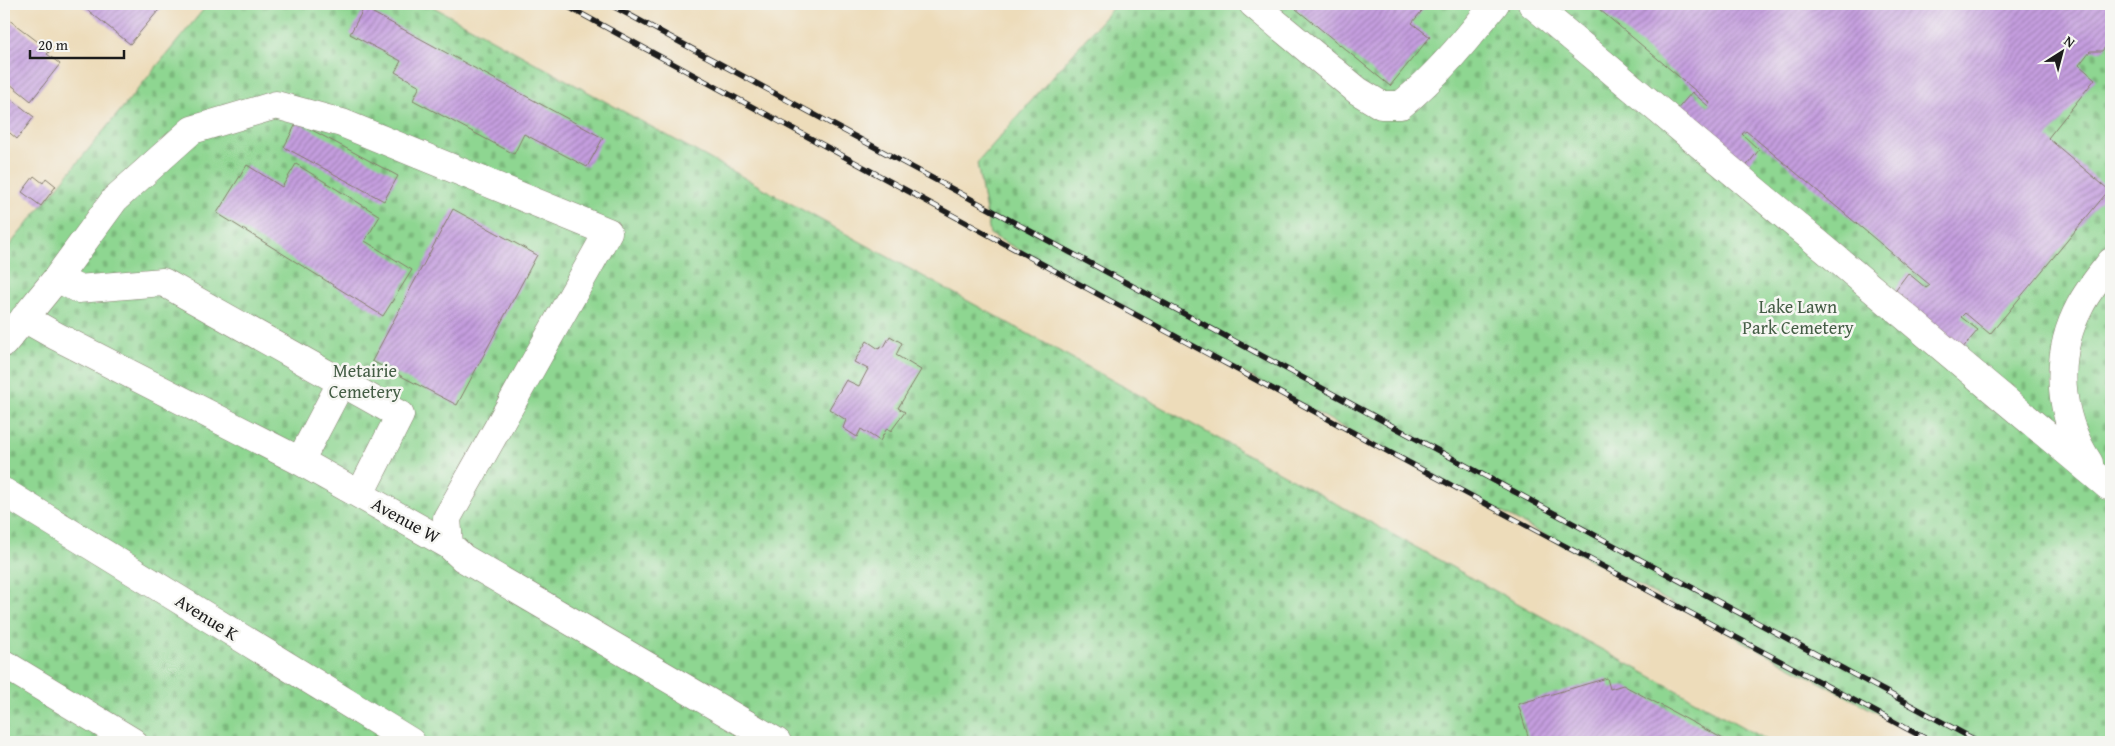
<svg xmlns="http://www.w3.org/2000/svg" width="2115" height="746" font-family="'Gentium Book Plus',serif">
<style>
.cemetery{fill:url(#cemetery-stones);stroke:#557956}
.building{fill:url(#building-hatch)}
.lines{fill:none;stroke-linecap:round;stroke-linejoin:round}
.minor-casing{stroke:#847c6b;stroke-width:29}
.minor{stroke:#fff;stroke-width:28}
.rail-casing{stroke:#1c1c1c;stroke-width:5.5}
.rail{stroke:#f6f6f2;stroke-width:4;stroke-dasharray:11;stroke-linecap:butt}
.labels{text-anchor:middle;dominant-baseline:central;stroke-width:5;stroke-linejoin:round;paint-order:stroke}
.park-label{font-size:18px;fill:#445d45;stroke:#f6f6f2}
.street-label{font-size:18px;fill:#1c1c1c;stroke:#f6f6f2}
</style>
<defs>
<pattern id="cemetery-stones" width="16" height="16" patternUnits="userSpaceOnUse" patternTransform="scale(1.25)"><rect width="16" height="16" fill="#8ed691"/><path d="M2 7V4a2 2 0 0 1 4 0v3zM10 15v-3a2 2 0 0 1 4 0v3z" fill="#7ab77c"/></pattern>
<pattern id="building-hatch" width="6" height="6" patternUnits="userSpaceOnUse" patternTransform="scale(1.25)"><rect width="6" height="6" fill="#c59edf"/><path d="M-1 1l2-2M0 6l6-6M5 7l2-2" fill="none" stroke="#9f80b4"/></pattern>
</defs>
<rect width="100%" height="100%" fill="#f6f6f2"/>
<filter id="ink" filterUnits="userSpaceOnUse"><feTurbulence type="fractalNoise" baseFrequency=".02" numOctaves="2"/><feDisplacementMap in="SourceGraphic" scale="10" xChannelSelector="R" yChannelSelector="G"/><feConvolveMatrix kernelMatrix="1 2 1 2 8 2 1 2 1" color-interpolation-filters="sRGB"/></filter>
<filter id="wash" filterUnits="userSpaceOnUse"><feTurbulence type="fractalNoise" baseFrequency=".0096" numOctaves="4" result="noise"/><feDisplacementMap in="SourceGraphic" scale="20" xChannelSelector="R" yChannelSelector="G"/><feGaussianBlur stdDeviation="1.12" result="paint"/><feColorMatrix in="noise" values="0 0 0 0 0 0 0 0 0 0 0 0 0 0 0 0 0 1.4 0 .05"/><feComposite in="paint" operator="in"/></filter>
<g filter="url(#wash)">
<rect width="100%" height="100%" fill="#eddcba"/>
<!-- cemetery -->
<path class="cemetery" d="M 208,4 L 428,4 L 1770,742 L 4,742 L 4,252 Z
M 1116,4 L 2111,4 L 2111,742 L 1932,742 L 1389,452 L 990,234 L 977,163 Z"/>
<g id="blocks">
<!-- building -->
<path class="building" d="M 80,4 L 164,4 L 130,44 Z
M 1290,4 L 1421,4 L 1425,7 L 1412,23 L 1430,37 L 1390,86 Z
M 1593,4 L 2111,4 L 2111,40 L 2102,51 L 2090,51 L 2079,65 L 2095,79 L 2048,138 L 2109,190 L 1990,334 L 1965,313 L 1961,317 L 1978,330 L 1961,350 L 1893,293 L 1908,273 L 1926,288 L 1930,285 L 1746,131 L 1742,134 L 1759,150 L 1744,169 L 1675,112 L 1692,92 L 1708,106 L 1710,103 Z
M 364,8 L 603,138 L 587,167 L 524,134 L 514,154 L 413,100 L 420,86 L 395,72 L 401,61 L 350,34 Z
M 8,19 L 50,51 L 47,54 L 60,64 L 31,101 L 4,79 L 4,25 Z
M 4,93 L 34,117 L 17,139 L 4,128 Z
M 297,122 L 398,176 L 384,201 L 284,147 Z
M 296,164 L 380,216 L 365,241 L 412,270 L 383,316 L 217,213 L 247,165 L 282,187 Z
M 34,176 L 43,183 L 46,178 L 56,186 L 41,206 L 22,192 Z
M 453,209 L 537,255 L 457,405 L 372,361 Z
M 890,336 L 902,343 L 896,355 L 921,370 L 898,408 L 905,412 L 891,431 L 887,428 L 880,441 L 861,429 L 857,437 L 843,428 L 846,420 L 829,409 L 846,380 L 859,386 L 868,369 L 854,362 L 867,341 L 879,349 L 881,346 L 884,347 Z
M 1607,678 L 1610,689 L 1623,685 L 1729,742 L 1530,742 L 1518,704 Z"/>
</g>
</g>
<g filter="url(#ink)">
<use href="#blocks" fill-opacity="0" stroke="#847c6b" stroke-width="1"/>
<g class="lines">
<!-- minor casing -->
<g class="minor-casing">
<path id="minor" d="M 1253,4 L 1358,91 L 1381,105 L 1401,105 C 1437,76 1466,40 1495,4
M 1532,4 L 2108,486
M 57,278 L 78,289 L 163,282 L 400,415 L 360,494
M 24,318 L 56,336 L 300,461 L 449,545 L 463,558 L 777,742
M 4,343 L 57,278 L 115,199 L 192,130 L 276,105 L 342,123 L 608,232 L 447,518 L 449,545
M 300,461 L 341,383
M 2089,463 C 2058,416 2053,356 2080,306 C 2088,290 2100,276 2111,262
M 4,492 L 411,742
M 4,664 L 133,742"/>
</g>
<!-- minor -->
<use href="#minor" class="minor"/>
<!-- rail casing -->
<g class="rail-casing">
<path id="rail" d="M 563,4 L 1389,452 L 1932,742
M 609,4 L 1979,742"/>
</g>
<!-- rail -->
<use href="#rail" class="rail"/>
</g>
</g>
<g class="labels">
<!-- park labels -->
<g class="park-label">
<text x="1798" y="306">Lake Lawn<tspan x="1798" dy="21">Park Cemetery</tspan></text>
<text x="365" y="370">Metairie<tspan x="365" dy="21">Cemetery</tspan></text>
</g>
<!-- street labels -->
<g class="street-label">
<text transform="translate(406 520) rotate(29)">Avenue W</text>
<text transform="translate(207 617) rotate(32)">Avenue K</text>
</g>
</g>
<!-- margin -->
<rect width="2115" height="746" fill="none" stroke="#f6f6f2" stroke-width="20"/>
<!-- north arrow -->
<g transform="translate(2062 52) rotate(36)" stroke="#f6f6f2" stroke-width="4" paint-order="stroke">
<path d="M0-4L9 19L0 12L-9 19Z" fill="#1c1c1c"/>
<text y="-8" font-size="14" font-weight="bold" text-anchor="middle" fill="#1c1c1c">N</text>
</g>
<!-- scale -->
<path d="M30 50v8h94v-8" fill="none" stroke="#1c1c1c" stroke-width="2.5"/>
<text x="38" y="50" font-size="15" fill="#1c1c1c" stroke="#f6f6f2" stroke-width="4" paint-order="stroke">20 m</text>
</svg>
